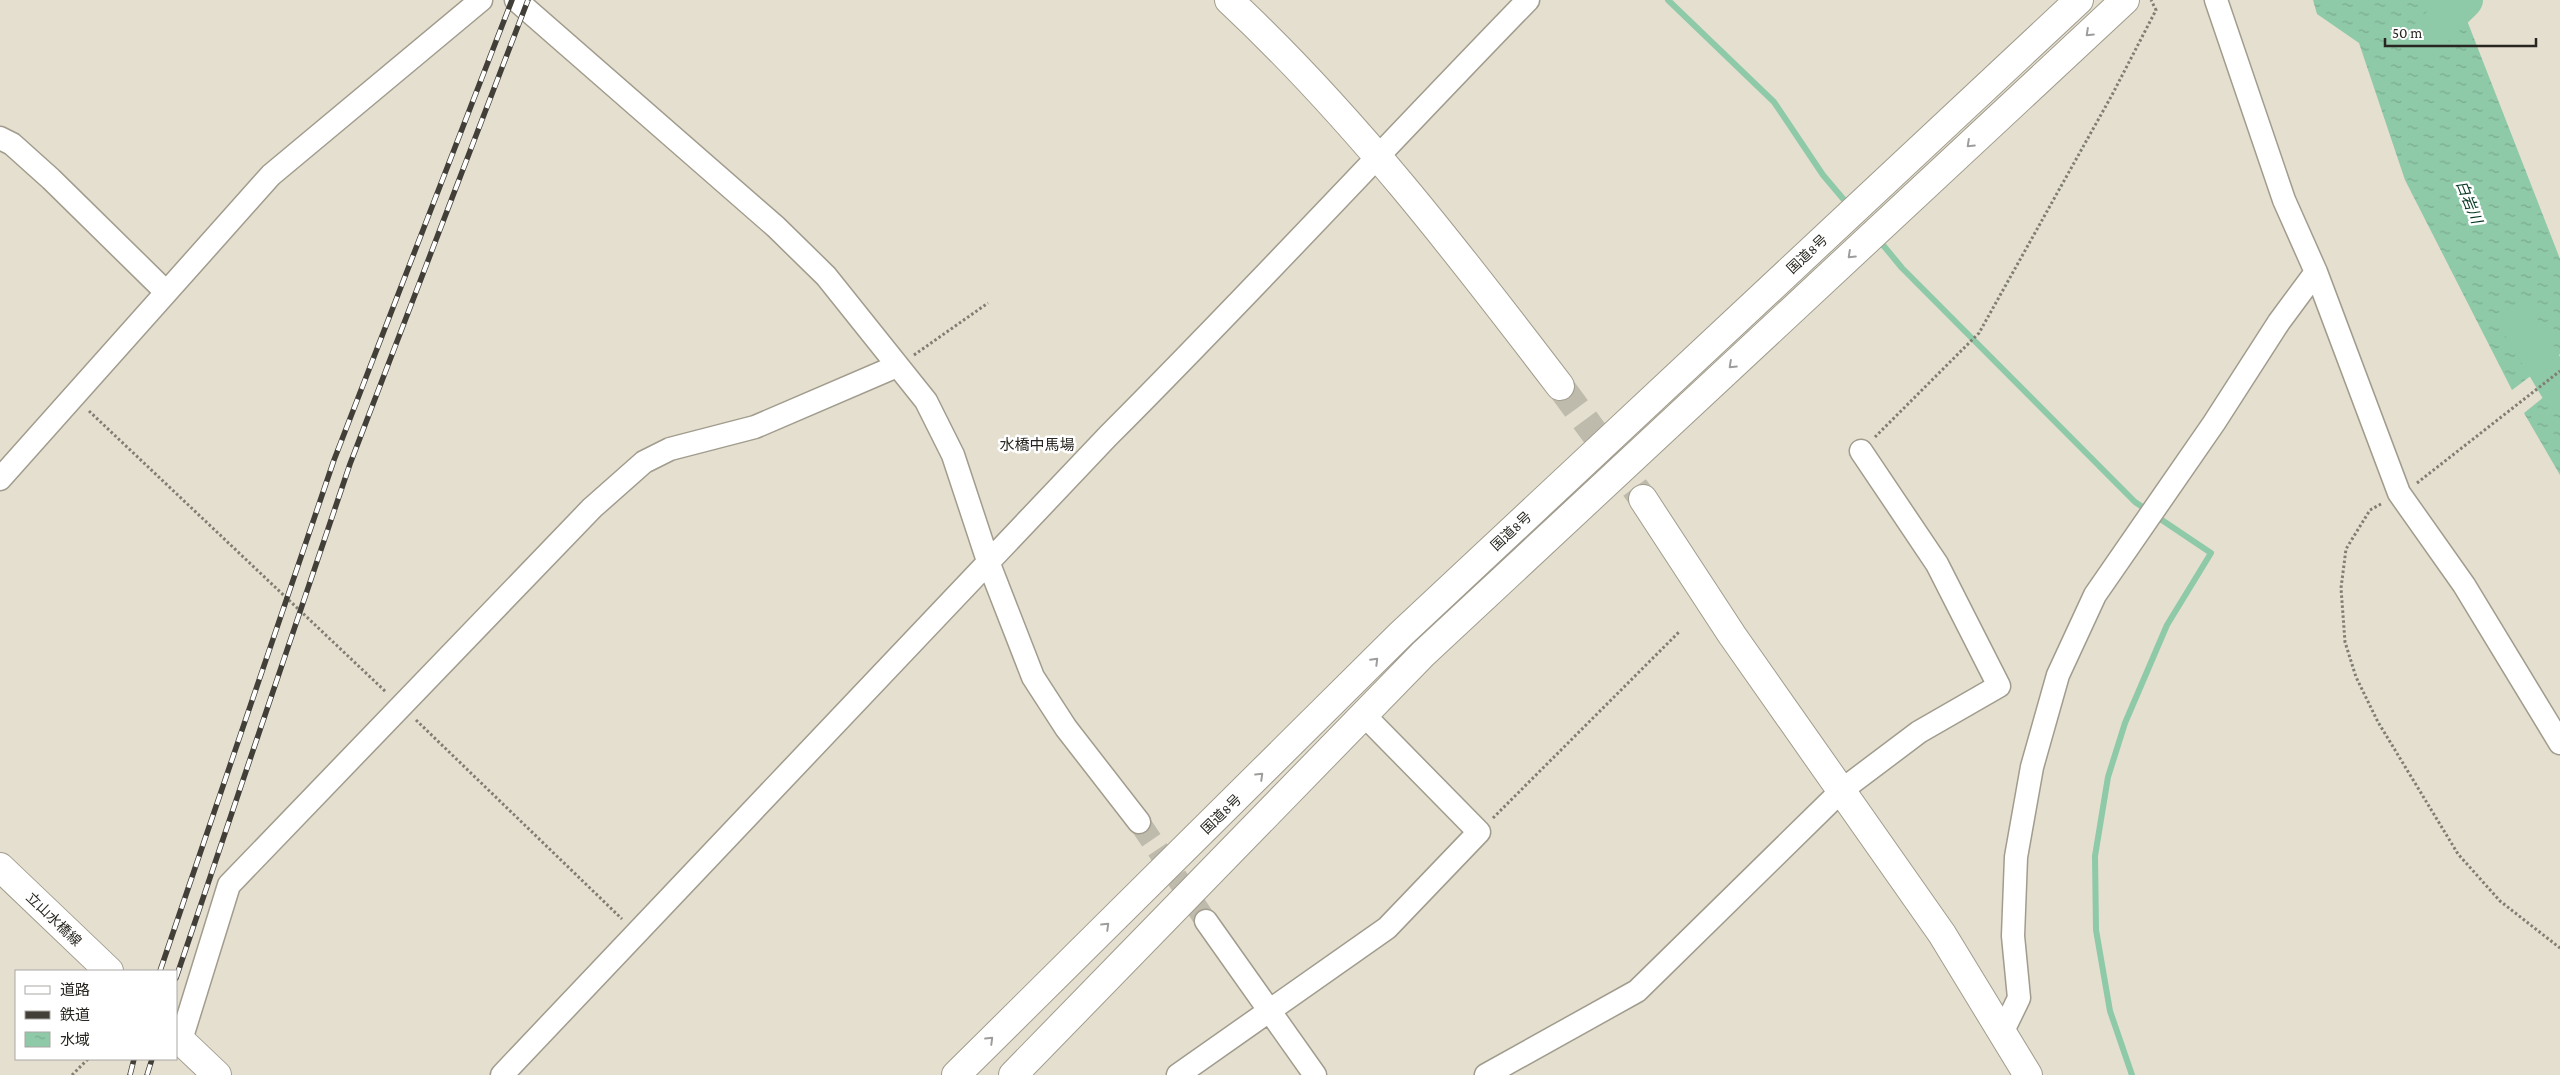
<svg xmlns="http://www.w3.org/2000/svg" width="2560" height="1075" font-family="'Crimson Pro','Noto Sans JP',serif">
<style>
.water{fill:url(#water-ripples)}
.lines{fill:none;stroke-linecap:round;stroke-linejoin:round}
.stream{stroke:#8ec9a8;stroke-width:6}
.river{stroke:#8ec9a8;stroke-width:36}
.minor-tunnel{stroke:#bebaac;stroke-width:22;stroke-dasharray:22 11;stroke-linecap:butt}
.tertiary-tunnel{stroke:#bebaac;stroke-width:28;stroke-dasharray:28 14;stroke-linecap:butt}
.minor-casing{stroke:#a19c8d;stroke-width:25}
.tertiary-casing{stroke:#a19c8d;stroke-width:30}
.primary-casing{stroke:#a19c8d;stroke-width:30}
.trunk-casing{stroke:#a19c8d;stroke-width:30}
.path{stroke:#817d73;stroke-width:3;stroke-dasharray:2.5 2.5;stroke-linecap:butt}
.minor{stroke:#fff;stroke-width:22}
.tertiary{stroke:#fff;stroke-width:28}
.primary{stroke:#fff;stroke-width:28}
.trunk{stroke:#fff;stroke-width:28}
.rail-casing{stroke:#423f38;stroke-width:5.5}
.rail{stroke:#fff;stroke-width:4;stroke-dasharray:11;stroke-linecap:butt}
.oneway{stroke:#9e9d9b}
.labels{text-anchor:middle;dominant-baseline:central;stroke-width:5;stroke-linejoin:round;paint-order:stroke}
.street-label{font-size:14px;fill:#282620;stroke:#fff}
.water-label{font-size:15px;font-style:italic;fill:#073822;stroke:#fff}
.neighbourhood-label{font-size:15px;fill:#282620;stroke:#fff}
</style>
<defs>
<pattern id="water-ripples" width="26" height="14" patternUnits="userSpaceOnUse" patternTransform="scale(1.25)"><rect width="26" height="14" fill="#8ec9a8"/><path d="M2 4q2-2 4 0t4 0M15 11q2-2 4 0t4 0" fill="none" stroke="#7aac90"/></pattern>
</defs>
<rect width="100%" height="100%" fill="#e4dfcf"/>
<!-- water -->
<path class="water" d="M 2313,0 L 2459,0 L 2560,259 L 2560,354 L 2512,390 L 2405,180 L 2359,43 L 2317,14 Z
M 2560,384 L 2560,475 L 2524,413 Z"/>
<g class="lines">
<!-- stream -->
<path class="stream" d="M 1668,0 L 1774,102 L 1823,175 L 1850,207
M 1878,239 L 1902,268 L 2135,502 L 2211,553 L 2167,625 L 2125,723 L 2108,777 L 2095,856 L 2096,930 L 2110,1011 L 2132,1075"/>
<!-- river -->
<path class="river" d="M 2425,39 L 2465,0
M 2519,323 L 2560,392"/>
<!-- minor-tunnel -->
<path class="minor-tunnel" d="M 1139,822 L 1206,921"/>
<!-- tertiary-tunnel -->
<path class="tertiary-tunnel" d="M 1560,386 L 1643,499"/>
<!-- minor casing -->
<g class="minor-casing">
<path id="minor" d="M 516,0 L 776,227 L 826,276 L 926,401 L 953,455 L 989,564 L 1033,677 L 1066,728 L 1139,822
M 2216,0 L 2284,200 L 2316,272 L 2399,493 L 2464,585 L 2560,743
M 0,138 L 12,144 L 51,179 L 166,292
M 0,479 L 271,175 L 481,0
M 1206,921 L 1315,1075
M 2002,1033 L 2019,998 L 2013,936 L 2016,857 L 2032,767 L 2058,675 L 2095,595 L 2214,423 L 2279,322 L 2316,272
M 181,1040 L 229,885 L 592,508 L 644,462 L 670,449 L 755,427 L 897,366
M 502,1075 L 1108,436 C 1251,293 1387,145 1528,0
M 1178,1075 L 1387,928 L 1479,832 L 1364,715
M 1486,1075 L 1637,991 L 1842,790 L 1919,732 L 1999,686 L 1937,564 L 1861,451"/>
</g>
<!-- tertiary casing -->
<g class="tertiary-casing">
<path id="tertiary" d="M 1229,0 C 1353,116 1457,251 1560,386
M 1643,499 L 1732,635 L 1942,934 L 2028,1075"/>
</g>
<!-- primary casing -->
<g class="primary-casing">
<path id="primary" d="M 0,867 L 109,971
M 176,1036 L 217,1075"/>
</g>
<!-- trunk casing -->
<g class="trunk-casing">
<path id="trunk" d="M 956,1075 L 1401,634 L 2079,0
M 1013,1075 L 1423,654 L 2125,0"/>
</g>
<!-- path -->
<path class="path" d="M 914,355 L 988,303
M 89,411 L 386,692
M 1875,437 L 1979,333 L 2112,95 L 2156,10 L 2151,0
M 2417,483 L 2560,371
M 2381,504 L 2370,510 L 2346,549 L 2341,588 L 2345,642 L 2356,677 L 2378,722 L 2458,854 L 2500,901 L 2560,948
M 416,720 L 622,919
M 1493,818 L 1679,632
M 72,1075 L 88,1059"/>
<!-- minor -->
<use href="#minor" class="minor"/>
<!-- tertiary -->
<use href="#tertiary" class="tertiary"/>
<!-- primary -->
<use href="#primary" class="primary"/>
<!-- trunk -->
<use href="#trunk" class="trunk"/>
<!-- rail casing -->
<g class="rail-casing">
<path id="rail" d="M 160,971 L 334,460 L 512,0
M 176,978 L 350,464 L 528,0
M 130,1075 L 134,1059
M 147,1075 L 152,1059"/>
</g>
<!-- rail -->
<use href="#rail" class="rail"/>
</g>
<!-- one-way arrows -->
<defs><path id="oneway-chevron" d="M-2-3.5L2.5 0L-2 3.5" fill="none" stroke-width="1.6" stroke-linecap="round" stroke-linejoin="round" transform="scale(1.25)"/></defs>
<g class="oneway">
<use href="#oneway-chevron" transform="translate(2089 33) rotate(137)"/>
<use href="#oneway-chevron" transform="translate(1970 144) rotate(137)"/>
<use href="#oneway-chevron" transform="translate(1851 255) rotate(137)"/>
<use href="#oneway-chevron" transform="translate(1732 365) rotate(137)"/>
<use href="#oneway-chevron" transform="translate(1375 661) rotate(-45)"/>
<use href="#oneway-chevron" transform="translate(1260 776) rotate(-44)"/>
<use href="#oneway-chevron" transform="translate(1106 926) rotate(-44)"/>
<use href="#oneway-chevron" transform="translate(990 1040) rotate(-44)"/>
</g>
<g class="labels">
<!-- street labels -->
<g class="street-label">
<text transform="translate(1807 254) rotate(-43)">国道8号</text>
<text transform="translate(1511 531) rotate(-43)">国道8号</text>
<text transform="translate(1221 814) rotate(-44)">国道8号</text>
<text transform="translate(54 919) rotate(44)">立山水橋線</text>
</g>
<!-- water labels -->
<g class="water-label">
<text transform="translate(2469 202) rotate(68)">白岩川</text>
</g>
<!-- neighbourhood labels -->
<g class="neighbourhood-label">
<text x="1037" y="445">水橋中馬場</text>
</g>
</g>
<!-- legend -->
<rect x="15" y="970" width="162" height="90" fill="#ffffff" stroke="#a9a8a6"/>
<rect x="25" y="986" width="25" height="8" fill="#ffffff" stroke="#a9a8a6"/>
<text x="60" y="995" font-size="15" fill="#282620">道路</text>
<rect x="25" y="1011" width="25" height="8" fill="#423f38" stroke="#a9a8a6"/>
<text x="60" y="1020" font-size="15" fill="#282620">鉄道</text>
<rect x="25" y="1032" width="25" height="15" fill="url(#water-ripples)" stroke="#a9a8a6"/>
<text x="60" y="1045" font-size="15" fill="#282620">水域</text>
<!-- scale -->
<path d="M2385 38v8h151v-8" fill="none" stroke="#282620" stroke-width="2.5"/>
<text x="2392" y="38" font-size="15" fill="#282620" stroke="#ffffff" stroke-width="4" paint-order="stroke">50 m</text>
</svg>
